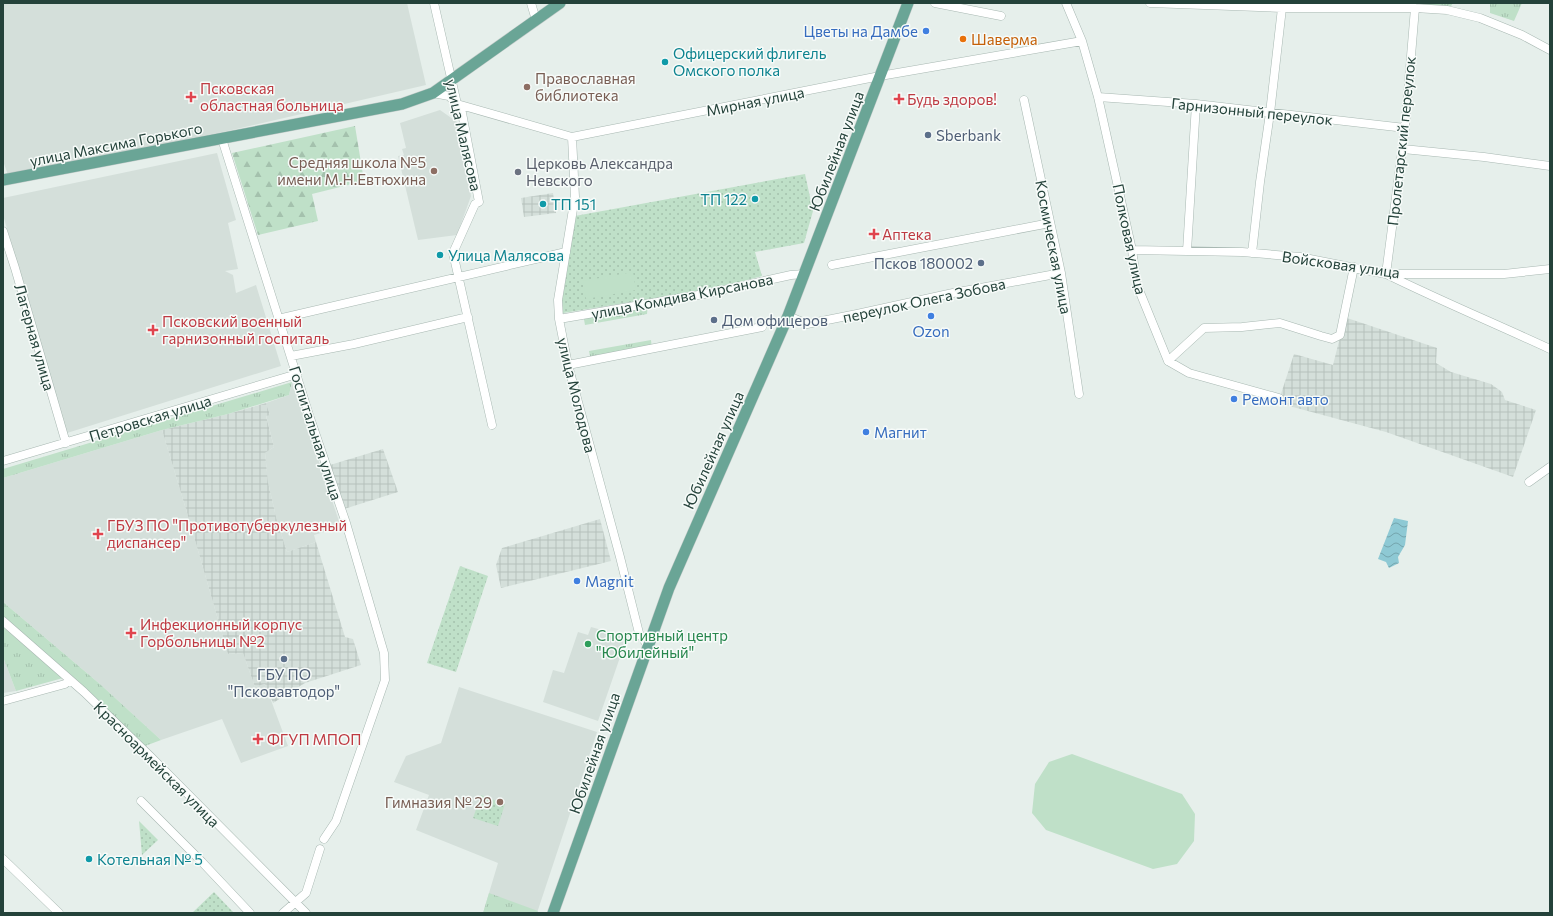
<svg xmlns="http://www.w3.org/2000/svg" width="1553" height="916" font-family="Commissioner,sans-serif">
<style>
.built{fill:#d4dfda}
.industrial{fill:url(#industrial-grid)}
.grass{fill:url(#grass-tufts)}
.forest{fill:url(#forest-firs)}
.park{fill:url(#park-dots)}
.pitch{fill:#bfe0c8}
.water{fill:url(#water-waves)}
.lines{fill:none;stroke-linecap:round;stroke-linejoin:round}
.minor-casing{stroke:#a8b8b2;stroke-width:9}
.major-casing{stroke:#c2cac8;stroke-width:12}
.minor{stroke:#fff;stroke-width:8}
.major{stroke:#6aa596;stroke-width:11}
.shop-dot{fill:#3f7fe0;stroke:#f7fbf9;stroke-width:1.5}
.food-dot{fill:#e8710a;stroke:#f7fbf9;stroke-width:1.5}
.culture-dot{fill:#0f9aa8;stroke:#f7fbf9;stroke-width:1.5}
.education-dot{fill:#8d6e63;stroke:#f7fbf9;stroke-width:1.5}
.health-dot{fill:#e0444e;stroke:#f7fbf9;stroke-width:1.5}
.service-dot{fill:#5c6f8a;stroke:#f7fbf9;stroke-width:1.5}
.worship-dot{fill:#6b7280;stroke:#f7fbf9;stroke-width:1.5}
.leisure-dot{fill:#2e9e5b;stroke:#f7fbf9;stroke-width:1.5}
.labels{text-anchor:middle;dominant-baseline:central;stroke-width:3;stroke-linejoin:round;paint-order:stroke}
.shop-label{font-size:15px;fill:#366cbe;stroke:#f7fbf9;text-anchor:start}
.food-label{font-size:15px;fill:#c56008;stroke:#f7fbf9;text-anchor:start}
.culture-label{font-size:15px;fill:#0d838f;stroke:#f7fbf9;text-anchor:start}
.education-label{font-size:15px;fill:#785e54;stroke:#f7fbf9;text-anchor:end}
.health-label{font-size:15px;fill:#be3a42;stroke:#f7fbf9;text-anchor:start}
.street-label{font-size:15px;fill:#24423a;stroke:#f7fbf9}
.service-label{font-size:15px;fill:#4e5e75;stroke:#f7fbf9;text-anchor:start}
.worship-label{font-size:15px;fill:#5b616d;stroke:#f7fbf9;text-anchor:start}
.leisure-label{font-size:15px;fill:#27864d;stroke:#f7fbf9;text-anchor:start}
</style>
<defs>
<pattern id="industrial-grid" width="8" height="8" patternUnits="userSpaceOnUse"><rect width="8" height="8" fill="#d4dfda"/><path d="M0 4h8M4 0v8" fill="none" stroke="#b6c1bc"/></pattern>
<pattern id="grass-tufts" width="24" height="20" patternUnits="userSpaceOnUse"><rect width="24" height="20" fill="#bfe0c8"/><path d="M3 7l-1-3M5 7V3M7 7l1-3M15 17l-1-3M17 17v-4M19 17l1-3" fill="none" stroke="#a4c1ad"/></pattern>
<pattern id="forest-firs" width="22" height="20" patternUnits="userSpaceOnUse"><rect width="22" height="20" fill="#bfe0c8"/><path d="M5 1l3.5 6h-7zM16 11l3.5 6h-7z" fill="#a4c1ad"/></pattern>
<pattern id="park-dots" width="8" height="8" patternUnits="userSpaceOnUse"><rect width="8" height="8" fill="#bfe0c8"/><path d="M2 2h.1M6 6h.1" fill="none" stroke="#a4c1ad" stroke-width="1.8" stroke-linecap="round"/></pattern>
<pattern id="water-waves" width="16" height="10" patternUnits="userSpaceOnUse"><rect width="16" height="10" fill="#8ec9d4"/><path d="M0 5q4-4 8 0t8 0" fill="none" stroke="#74a5ad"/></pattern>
</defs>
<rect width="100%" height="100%" fill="#e6efeb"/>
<!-- built -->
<path class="built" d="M 3,3 L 407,3 L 426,85 L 232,130 L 8,175 L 3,161 Z
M 440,110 L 457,122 L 471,196 L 457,235 L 418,240 L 398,156 L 404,155 L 402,149 L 406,148 L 400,123 Z
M 217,153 L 236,220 L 228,223 L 238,269 L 225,271 L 233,275 L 236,293 L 256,285 L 281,366 L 67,433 L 3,215 L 3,198 Z
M 292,382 L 341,527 L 314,535 L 316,542 L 287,552 L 276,517 L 268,482 L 265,453 L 274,447 L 266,415 L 270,415 L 266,403 L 289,395 Z
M 162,430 L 188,516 L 228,654 L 243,653 L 255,687 L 265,684 L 288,746 L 241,763 L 222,719 L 161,740 L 101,685 L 3,602 L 3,478 Z
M 591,627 L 627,637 L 598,721 L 543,702 L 553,670 L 564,673 L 578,632 L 588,635 Z
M 3,657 L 16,691 L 3,693 Z
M 459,687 L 597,732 L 537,913 L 483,913 L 498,863 L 416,830 L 429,795 L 394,782 L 406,756 L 441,743 Z"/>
<!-- industrial -->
<path class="industrial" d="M 553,193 L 556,213 L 524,217 L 521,198 Z
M 1347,318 L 1437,348 L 1436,363 L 1451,372 L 1491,384 L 1502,392 L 1505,400 L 1536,410 L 1513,477 L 1386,432 L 1278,403 L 1294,354 L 1333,365 L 1339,341 Z
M 266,403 L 270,415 L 266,416 L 274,447 L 265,453 L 268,482 L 276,517 L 287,552 L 316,542 L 345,637 L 353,639 L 361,665 L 305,683 L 273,703 L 265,684 L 255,687 L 243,653 L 228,654 L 188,516 L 162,430 L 228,414 Z
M 383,449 L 398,492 L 344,509 L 330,465 Z
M 600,519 L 611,561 L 501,588 L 496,565 L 502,548 Z"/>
<!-- grass -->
<path class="grass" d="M 1246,3 L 1453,3 L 1451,6 L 1408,4 Z
M 1490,3 L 1522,3 L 1514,21 L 1490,13 Z
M 648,303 L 647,314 L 585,325 L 583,314 Z
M 651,340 L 652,349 L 591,361 L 589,351 Z
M 292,382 L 289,395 L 228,414 L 162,430 L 3,478 L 3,469 Z
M 3,602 L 101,685 L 161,740 L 145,746 L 3,616 Z
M 3,627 L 63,678 L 16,691 L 3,657 Z
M 489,893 L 538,911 L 537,913 L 483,913 Z"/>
<!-- forest -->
<path class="forest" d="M 355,126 L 364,181 L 312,194 L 318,221 L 258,235 L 232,153 Z"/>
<!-- park -->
<path class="park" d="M 805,174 L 813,211 L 804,243 L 755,252 L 762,276 L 718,288 L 563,313 L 561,300 L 575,216 Z
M 460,566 L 488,576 L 456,672 L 427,663 Z
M 481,795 L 505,804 L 498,826 L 473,818 Z
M 139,821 L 158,840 L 142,855 Z
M 214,892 L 234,913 L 192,913 Z"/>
<!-- pitch -->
<path class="pitch" d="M 633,272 L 636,290 L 586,299 L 583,281 Z
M 1072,754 L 1182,794 L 1195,814 L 1194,841 L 1177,864 L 1153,869 L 1046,830 L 1032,813 L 1035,784 L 1049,762 Z"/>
<!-- water -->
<path class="water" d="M 1394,518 L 1408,521 L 1405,545 L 1398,557 L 1399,563 L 1389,568 L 1386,562 L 1378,559 Z"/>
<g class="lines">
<!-- minor casing -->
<g class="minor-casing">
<path id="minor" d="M 434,3 L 457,104 L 462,113 L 479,202 L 475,204 L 453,253 L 492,425
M 531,3 L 536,20
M 935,3 L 1001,16
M 1066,3 L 1082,41 L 1098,97 L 1132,250 L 1137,285 L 1168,361 L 1189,373 L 1279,398
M 1150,3 L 1282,8 L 1415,8 L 1447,10 L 1480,18 L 1522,35 L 1550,50
M 433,93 L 449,96 L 457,104 L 572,137 L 880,76 L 1082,41
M 1098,97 L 1196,104 L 1405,128
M 1024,100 L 1061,273 L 1079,394
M 572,137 L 575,197 L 558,300 L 559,319 L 568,365 L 620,557 L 639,633 L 648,646
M 222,139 L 310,418 L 346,523 L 384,653 L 385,680 L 336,821 L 324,839
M 1403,149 L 1484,157 L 1550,166
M 3,231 L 15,268 L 66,443
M 1132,250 L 1242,252 L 1300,257 L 1386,274 L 1504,274 L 1550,269
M 1187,251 L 1196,104
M 1252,253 L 1260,182 L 1270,113 L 1282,8
M 832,265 L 1050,223
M 1386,274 L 1405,128 L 1415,8
M 1388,275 C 1441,301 1496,324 1550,349
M 788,316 L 807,324 L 857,314 L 953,293 L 1061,273
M 278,319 L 566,252
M 559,319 L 710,293 L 791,275 L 804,274
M 291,356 L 354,344 L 468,317
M 1168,361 L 1204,328 L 1242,327 L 1280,323 L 1321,336 L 1332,339 L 1340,335 L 1354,267
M 568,365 L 762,327
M 3,461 L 297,374
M 1529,482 L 1550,467
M 3,621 L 84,692 L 150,756 L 306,913
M 3,701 L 65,684 L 70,680
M 141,801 L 202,862 L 250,913
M 3,859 L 59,913
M 283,913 L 306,893 L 320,849"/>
</g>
<!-- major casing -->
<g class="major-casing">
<path id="major" d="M 3,180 L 402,104 L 433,93 L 560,3
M 553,913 L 669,588 L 788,316 L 908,3"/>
</g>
<!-- minor -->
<use href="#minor" class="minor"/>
<!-- major -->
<use href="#major" class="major"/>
</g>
<!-- markers -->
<g class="shop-dot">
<circle cx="926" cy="31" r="4"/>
<circle cx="931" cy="316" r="4"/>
<circle cx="1234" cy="399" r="4"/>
<circle cx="866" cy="432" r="4"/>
<circle cx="577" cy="581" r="4"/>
</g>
<circle class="food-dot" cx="963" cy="39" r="4"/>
<g class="culture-dot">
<circle cx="665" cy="62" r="4"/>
<circle cx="755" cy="199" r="4"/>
<circle cx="543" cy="204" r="4"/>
<circle cx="440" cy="255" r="4"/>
<circle cx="89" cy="859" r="4"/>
</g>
<g class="education-dot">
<circle cx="527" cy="87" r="4"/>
<circle cx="434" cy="171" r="4"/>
<circle cx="500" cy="802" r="4"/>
</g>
<g class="health-dot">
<path d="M189 91h4v4h4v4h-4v4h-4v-4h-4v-4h4z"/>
<path d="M897 93h4v4h4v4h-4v4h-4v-4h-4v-4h4z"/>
<path d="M872 228h4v4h4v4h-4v4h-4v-4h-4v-4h4z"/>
<path d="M151 324h4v4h4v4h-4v4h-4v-4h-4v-4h4z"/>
<path d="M96 528h4v4h4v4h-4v4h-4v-4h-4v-4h4z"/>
<path d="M129 627h4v4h4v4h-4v4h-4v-4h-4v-4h4z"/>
<path d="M256 733h4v4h4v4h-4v4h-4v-4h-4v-4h4z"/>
</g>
<g class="service-dot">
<circle cx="928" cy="135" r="4"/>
<circle cx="981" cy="263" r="4"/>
<circle cx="714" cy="320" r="4"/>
<circle cx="284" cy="659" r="4"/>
</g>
<circle class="worship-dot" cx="518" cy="172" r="4"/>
<circle class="leisure-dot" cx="588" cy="644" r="4"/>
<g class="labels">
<!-- shop labels -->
<g class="shop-label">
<text x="918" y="31" text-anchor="end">Цветы на Дамбе</text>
<text x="931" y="331" text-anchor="middle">Ozon</text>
<text x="1242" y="399">Ремонт авто</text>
<text x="874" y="432">Магнит</text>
<text x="585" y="581">Magnit</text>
</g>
<!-- food labels -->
<g class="food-label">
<text x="971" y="39">Шаверма</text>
</g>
<!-- culture labels -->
<g class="culture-label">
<text x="673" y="53">Офицерский флигель<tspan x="673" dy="17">Омского полка</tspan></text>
<text x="747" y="199" text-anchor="end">ТП 122</text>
<text x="551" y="204">ТП 151</text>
<text x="448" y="255">Улица Малясова</text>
<text x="97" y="859">Котельная № 5</text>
</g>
<!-- education labels -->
<g class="education-label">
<text x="535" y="78" text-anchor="start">Православная<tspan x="535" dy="17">библиотека</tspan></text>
<text x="426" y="162">Средняя школа №5<tspan x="426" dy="17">имени М.Н.Евтюхина</tspan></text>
<text x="492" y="802">Гимназия № 29</text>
</g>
<!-- health labels -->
<g class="health-label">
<text x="200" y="88">Псковская<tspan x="200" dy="17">областная больница</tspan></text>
<text x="907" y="99">Будь здоров!</text>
<text x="882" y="234">Аптека</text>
<text x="162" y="321">Псковский военный<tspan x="162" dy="17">гарнизонный госпиталь</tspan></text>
<text x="107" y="525">ГБУЗ ПО "Противотуберкулезный<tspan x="107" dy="17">диспансер"</tspan></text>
<text x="140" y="624">Инфекционный корпус<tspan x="140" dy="17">Горбольницы №2</tspan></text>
<text x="267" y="739">ФГУП МПОП</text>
</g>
<!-- street labels -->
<g class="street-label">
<text transform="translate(755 101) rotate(-11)">Мирная улица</text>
<text transform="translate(1252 111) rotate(6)">Гарнизонный переулок</text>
<text transform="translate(464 135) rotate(77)">улица Малясова</text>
<text transform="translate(1401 141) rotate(-84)">Пролетарский переулок</text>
<text transform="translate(116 144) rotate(-11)">улица Максима Горького</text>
<text transform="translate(836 151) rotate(-69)">Юбилейная улица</text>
<text transform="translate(1130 239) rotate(78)">Полковая улица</text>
<text transform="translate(1054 247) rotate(79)">Космическая улица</text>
<text transform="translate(1341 264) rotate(8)">Войсковая улица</text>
<text transform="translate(682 296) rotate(-11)">улица Комдива Кирсанова</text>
<text transform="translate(924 300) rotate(-12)">переулок Олега Зобова</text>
<text transform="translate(35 337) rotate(74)">Лагерная улица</text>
<text transform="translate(577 395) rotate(76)">улица Молодова</text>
<text transform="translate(150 418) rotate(-17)">Петровская улица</text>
<text transform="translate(316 433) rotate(72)">Госпитальная улица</text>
<text transform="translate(713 450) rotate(-66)">Юбилейная улица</text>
<text transform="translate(594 753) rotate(-71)">Юбилейная улица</text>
<text transform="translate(157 764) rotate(45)">Красноармейская улица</text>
</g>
<!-- service labels -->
<g class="service-label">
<text x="936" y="135">Sberbank</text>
<text x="973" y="263" text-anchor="end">Псков 180002</text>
<text x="722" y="320">Дом офицеров</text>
<text x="284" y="674" text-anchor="middle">ГБУ ПО<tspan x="284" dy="17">"Псковавтодор"</tspan></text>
</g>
<!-- worship labels -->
<g class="worship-label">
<text x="526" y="163">Церковь Александра<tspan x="526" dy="17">Невского</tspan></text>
</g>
<!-- leisure labels -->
<g class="leisure-label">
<text x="596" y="635">Спортивный центр<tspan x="596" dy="17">"Юбилейный"</tspan></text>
</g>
</g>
<!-- border -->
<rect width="1553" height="916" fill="none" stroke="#24423a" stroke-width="8"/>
</svg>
